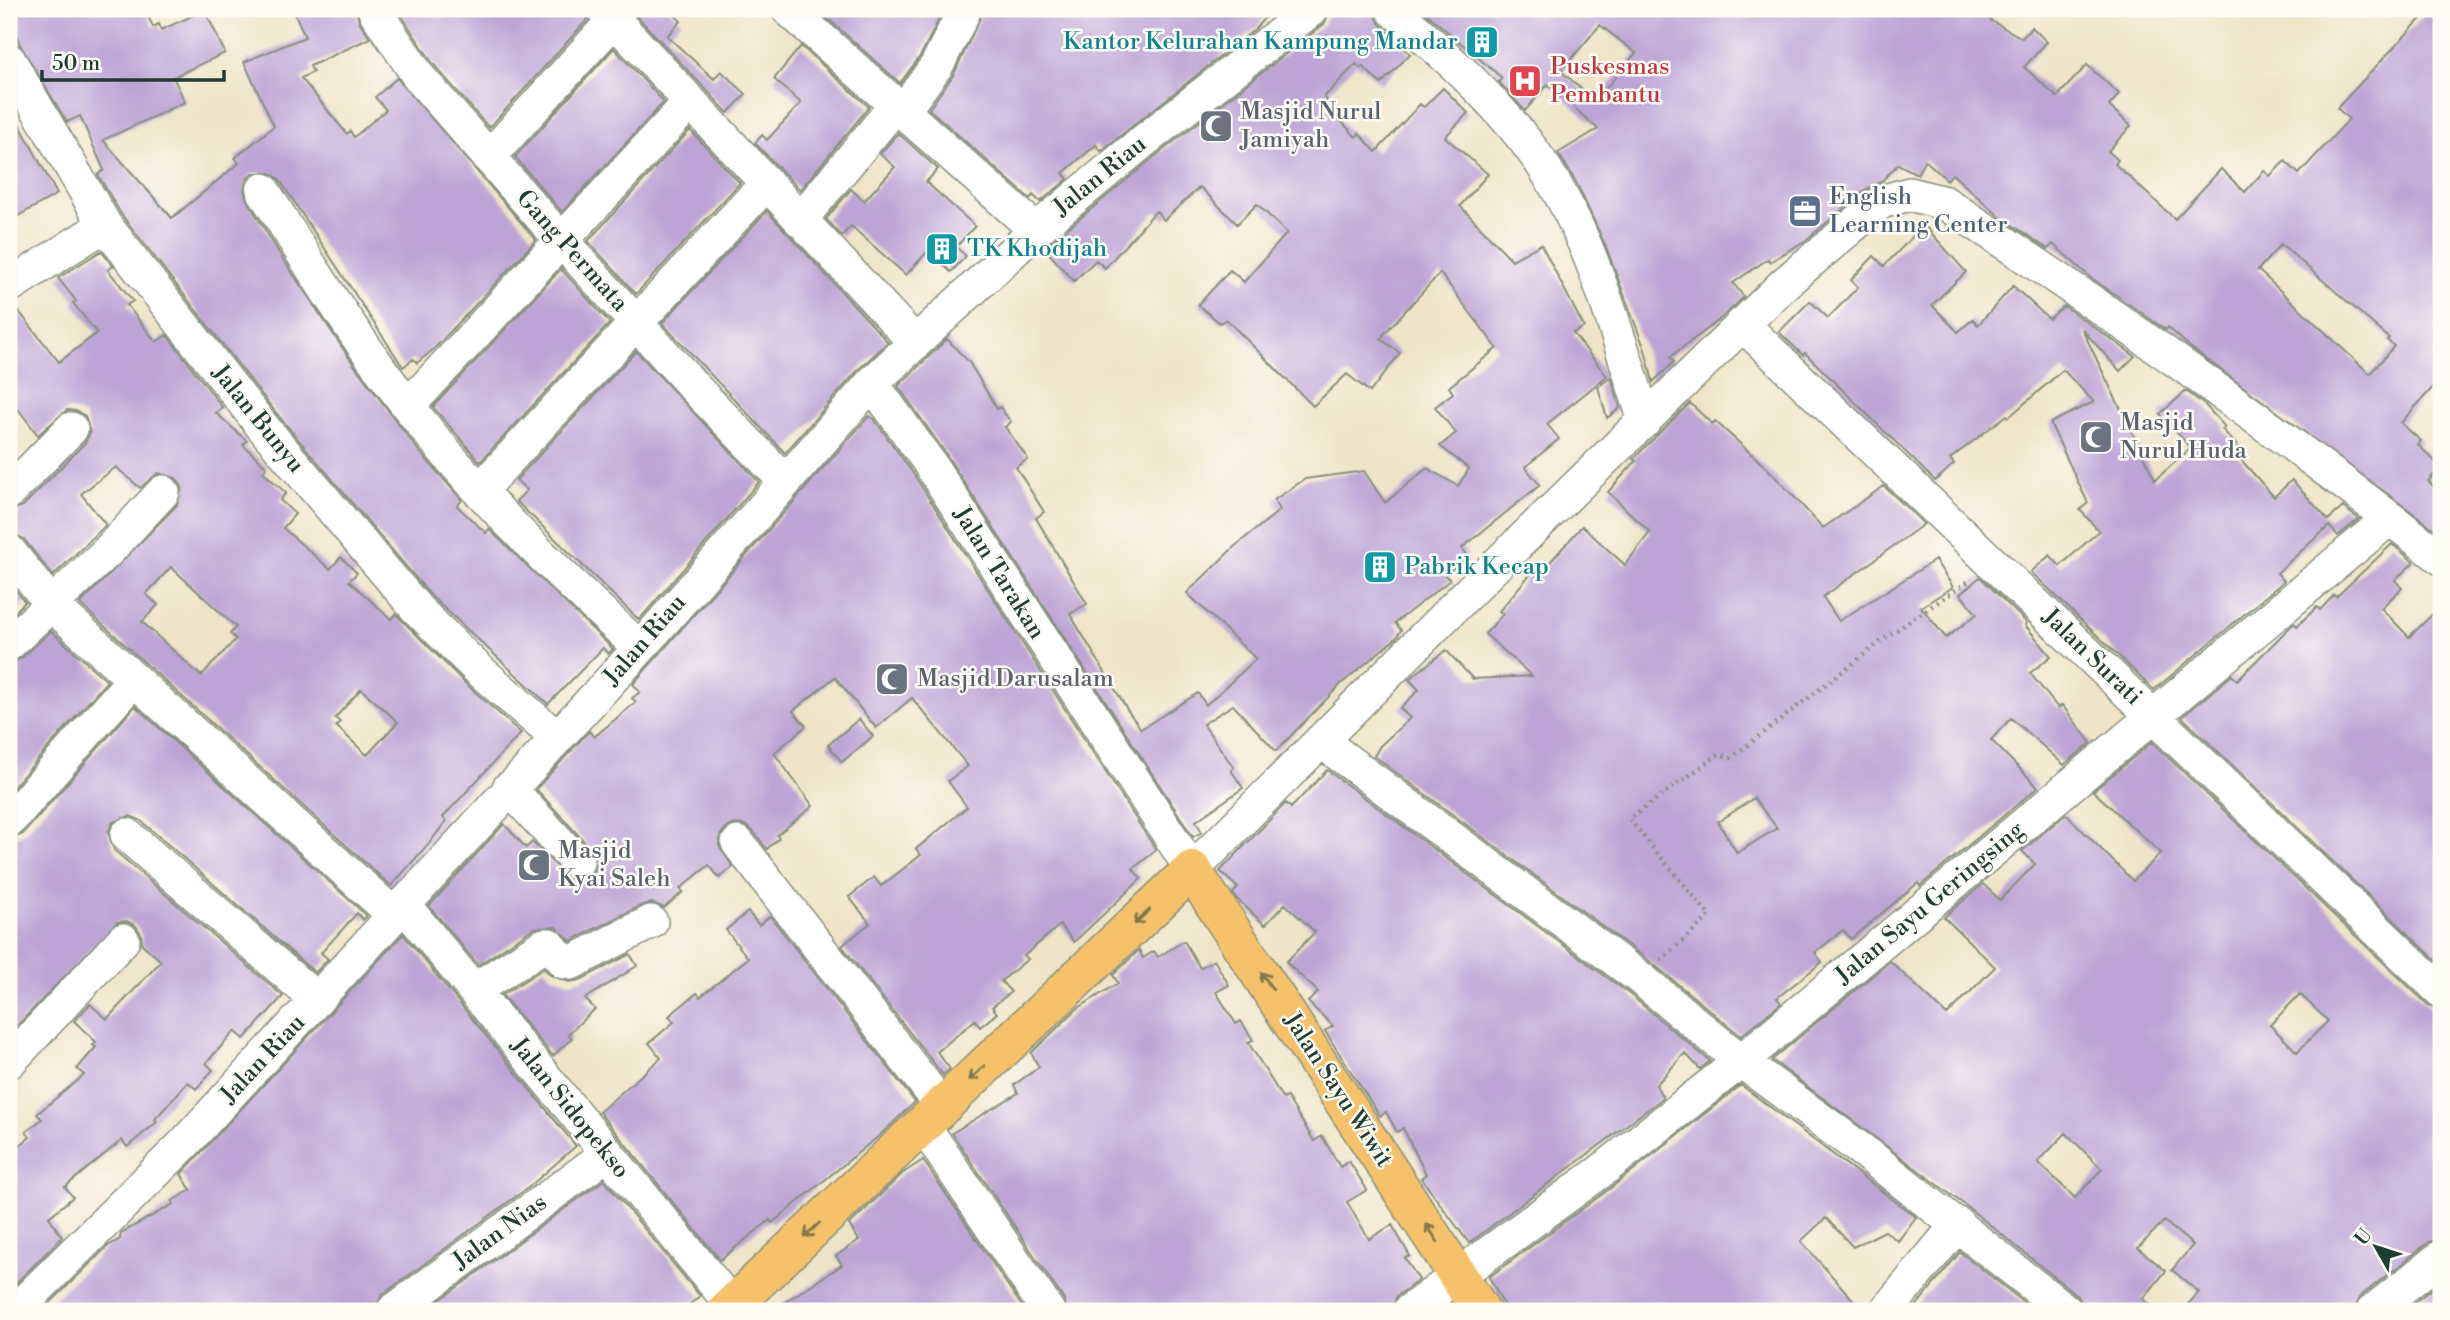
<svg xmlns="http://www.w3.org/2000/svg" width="2450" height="1320" font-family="'Libre Bodoni',serif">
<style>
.building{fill:#bea4d6;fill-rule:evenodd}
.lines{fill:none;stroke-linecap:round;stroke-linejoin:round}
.minor-casing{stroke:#87907e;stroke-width:36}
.major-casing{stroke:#87907e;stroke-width:41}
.path{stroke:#87907e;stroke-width:4.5;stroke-dasharray:2 5;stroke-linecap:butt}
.minor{stroke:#fff;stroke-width:33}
.major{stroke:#f5c16b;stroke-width:38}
.oneway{stroke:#7f784d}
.labels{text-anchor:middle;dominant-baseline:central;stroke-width:5;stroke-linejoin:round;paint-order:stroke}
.culture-label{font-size:24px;fill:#0d838f;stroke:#fdfcf7;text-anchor:start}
.health-label{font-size:24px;fill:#be3a42;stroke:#fdfcf7;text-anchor:start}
.worship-label{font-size:24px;fill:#5b616d;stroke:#fdfcf7;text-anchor:start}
.street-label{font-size:24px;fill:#1f3d34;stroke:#fdfcf7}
.service-label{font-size:24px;fill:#4e5e75;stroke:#fdfcf7;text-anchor:start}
</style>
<rect width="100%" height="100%" fill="#fdfcf7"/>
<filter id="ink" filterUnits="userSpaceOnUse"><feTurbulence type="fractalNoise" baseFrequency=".0143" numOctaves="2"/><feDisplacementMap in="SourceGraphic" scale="14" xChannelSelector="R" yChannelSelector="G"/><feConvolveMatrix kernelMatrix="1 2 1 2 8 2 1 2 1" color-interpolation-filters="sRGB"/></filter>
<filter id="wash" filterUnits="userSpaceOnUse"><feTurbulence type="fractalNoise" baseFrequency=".00686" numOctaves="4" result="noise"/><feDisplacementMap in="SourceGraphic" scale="28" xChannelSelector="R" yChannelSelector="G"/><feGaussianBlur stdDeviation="1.57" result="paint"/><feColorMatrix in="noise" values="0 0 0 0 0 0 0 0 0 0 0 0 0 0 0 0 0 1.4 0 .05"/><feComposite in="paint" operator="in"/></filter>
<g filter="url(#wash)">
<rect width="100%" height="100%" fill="#efe4c8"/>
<g id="blocks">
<!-- building -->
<path class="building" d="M 30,9 L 145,9 L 153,27 L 159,24 L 161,30 L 205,10 L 225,53 L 173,77 L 185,102 L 103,140 L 172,218 L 239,163 L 235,158 L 274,126 L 244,62 L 305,37 L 293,9 L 356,9 L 359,21 L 370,38 L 310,66 L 313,72 L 301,78 L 347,134 L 350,131 L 354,137 L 386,110 L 375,97 L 397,78 L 536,240 L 434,349 L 417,363 L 413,359 L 403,367 L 279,179 L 271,173 L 253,173 L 246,180 L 244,190 L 247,200 L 281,256 L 354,365 L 419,451 L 462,500 L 457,506 L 486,533 L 489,529 L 613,649 L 608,654 L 603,648 L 548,704 L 431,596 L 277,414 L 121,214 L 98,175 L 104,170 L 80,116 L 67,122 L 20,45 L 10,18 Z
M 397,9 L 585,9 L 588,19 L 489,128 L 434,65 Z
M 630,9 L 668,9 L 681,21 L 667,36 L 714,79 L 721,71 L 746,94 L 728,113 Z
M 817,9 L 944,9 L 921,55 L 900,83 Z
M 984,9 L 1272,9 L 1255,29 L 1101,151 L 1096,145 L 1063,173 L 1068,179 L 1040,202 L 1033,195 L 1030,199 L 929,109 L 954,74 Z
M 1331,9 L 1373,9 L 1379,23 L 1410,54 L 1381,84 L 1362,66 L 1360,68 L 1356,64 L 1324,97 L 1327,100 L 1324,103 L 1356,137 L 1359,133 L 1376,152 L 1420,104 L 1424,107 L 1443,88 L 1468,113 L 1445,137 L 1488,174 L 1460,206 L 1512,260 L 1541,244 L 1584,327 L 1573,333 L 1607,376 L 1547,424 L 1559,439 L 1525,467 L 1540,485 L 1462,548 L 1468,556 L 1445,575 L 1450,580 L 1395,623 L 1401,630 L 1396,638 L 1341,684 L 1276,751 L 1233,705 L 1203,724 L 1234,768 L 1231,770 L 1243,788 L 1196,821 L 1202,832 L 1193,837 L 944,451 L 898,386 L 947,339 L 969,362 L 997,409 L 1000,407 L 1011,422 L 1005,427 L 1028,459 L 1016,467 L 1044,512 L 1036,518 L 1087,604 L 1070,614 L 1128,711 L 1141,729 L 1198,693 L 1206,705 L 1256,659 L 1187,593 L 1234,547 L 1280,510 L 1274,500 L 1305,479 L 1364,471 L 1385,503 L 1427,468 L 1458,486 L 1469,469 L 1440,446 L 1456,433 L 1435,407 L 1453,393 L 1449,387 L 1497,348 L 1440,273 L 1383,335 L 1381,339 L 1400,353 L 1370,392 L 1347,374 L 1313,406 L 1226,319 L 1220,323 L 1198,305 L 1230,270 L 1244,282 L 1287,233 L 1257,204 L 1237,224 L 1200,187 L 1164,220 L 1156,211 L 1105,268 L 1096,260 L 1074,281 L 1044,248 L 1153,158 L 1324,24 Z
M 1421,9 L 1988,9 L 1983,16 L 2022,38 L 2032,27 L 2047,42 L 2024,67 L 2057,97 L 2087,65 L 2119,94 L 2109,106 L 2131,126 L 2108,151 L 2118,160 L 2115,164 L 2175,219 L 2221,169 L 2245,192 L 2264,171 L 2270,176 L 2285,161 L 2299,174 L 2349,119 L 2337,108 L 2430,9 L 2441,9 L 2441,378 L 2401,423 L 2421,441 L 2418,445 L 2441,467 L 2428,481 L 2441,494 L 2441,534 L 2190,347 L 2168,327 L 2166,330 L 2090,277 L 2053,244 L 2048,249 L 1999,216 L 1952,174 L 1947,180 L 1925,160 L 1917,174 L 1898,164 L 1881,182 L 1869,187 L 1806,240 L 1770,262 L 1768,259 L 1733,283 L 1744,297 L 1718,321 L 1670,357 L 1674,362 L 1653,382 L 1645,350 L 1606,247 L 1576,182 L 1558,153 L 1598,129 L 1548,84 L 1525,111 L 1499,82 L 1502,78 ZM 1600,25 L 1636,53 L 1595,101 L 1561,71 ZM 2281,244 L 2389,338 L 2387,340 L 2394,346 L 2370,374 L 2258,270 Z
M 801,46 L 869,107 L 800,190 L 755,143 L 762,135 L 767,140 L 801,103 L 774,79 Z
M 614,48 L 664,102 L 562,212 L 515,157 Z
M 9,105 L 57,194 L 9,221 Z
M 690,130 L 740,183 L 636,294 L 588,241 Z
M 898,133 L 938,169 L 926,182 L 975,226 L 956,247 L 966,256 L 951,272 L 928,251 L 906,275 L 851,226 L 842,236 L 826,219 L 851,189 L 864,201 L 895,167 L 880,154 Z
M 767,211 L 888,342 L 858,370 L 785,453 L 662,323 Z
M 1924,225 L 1966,272 L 1932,305 L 1958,332 L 1973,319 L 1978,325 L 2013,286 L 2049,319 L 2064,306 L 2135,356 L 2120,371 L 2082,329 L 2155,480 L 2191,448 L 2160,414 L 2186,391 L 2205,405 L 2225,427 L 2222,429 L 2240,449 L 2235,453 L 2274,497 L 2292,480 L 2328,520 L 2343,507 L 2359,519 L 2338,536 L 2329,526 L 2277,573 L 2284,581 L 2154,690 L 2031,572 L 2050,555 L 2060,566 L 2099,531 L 2080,510 L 2088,503 L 2050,423 L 2094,402 L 2063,370 L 2009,417 L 2007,415 L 1950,459 L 1954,464 L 1935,481 L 1805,353 L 1803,355 L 1779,332 L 1810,301 L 1828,318 L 1858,287 L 1851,280 L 1874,256 L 1884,266 Z
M 101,251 L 113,266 L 108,270 L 133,301 L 127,305 L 156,342 L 167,335 L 222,407 L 216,413 L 247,441 L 243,445 L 267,467 L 263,472 L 286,493 L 280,500 L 295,514 L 283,528 L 330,569 L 341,557 L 357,573 L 349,581 L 391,619 L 396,614 L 465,683 L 521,733 L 443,817 L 446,821 L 431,841 L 391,886 L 80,604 L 177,505 L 182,487 L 176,478 L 158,473 L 140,488 L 116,467 L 81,494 L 106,525 L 53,576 L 24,539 L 9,532 L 9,511 L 23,506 L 85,443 L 90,433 L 85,416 L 76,411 L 67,410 L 38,435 L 9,397 L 9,305 L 13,304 L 59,362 L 97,333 L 73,303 L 76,301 L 58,278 ZM 171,567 L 236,627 L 230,634 L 236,639 L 201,676 L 142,622 L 158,605 L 146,594 ZM 361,689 L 398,722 L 367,755 L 336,726 L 340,722 L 335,718 Z
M 561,269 L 610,323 L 480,462 L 433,407 Z
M 636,351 L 759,482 L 639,620 L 516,501 L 527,490 L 516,480 Z
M 1611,377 L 1620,408 L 1607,418 L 1598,387 Z
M 1690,403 L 1712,424 L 1715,421 L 1769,470 L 1823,528 L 1884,486 L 1924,524 L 1823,597 L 1839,621 L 1935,560 L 1953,587 L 1921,607 L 1946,638 L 1977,614 L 1960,594 L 1980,577 L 2027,623 L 2025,625 L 2051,656 L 2030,673 L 2058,708 L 2062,705 L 2091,743 L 2064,765 L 2011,718 L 1991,740 L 2038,787 L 1920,886 L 1918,883 L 1851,939 L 1843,930 L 1815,953 L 1822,962 L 1777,998 L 1781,1003 L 1741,1036 L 1652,963 L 1374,756 L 1380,746 L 1410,718 L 1400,708 L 1419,690 L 1409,679 L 1446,650 L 1473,679 L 1532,676 L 1485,634 L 1503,614 L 1499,611 L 1538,565 L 1543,570 L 1582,526 L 1625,565 L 1650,532 L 1608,492 L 1636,461 L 1633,459 ZM 1754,798 L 1777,828 L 1737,853 L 1718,822 Z
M 869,416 L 874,419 L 912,472 L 1156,850 L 1133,869 L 1141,879 L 1074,942 L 1060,925 L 1024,956 L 1028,959 L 1001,981 L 1011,992 L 992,1007 L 997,1013 L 980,1027 L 975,1020 L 937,1052 L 950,1069 L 943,1075 L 842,946 L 870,923 L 849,897 L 874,877 L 881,886 L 921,855 L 916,849 L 967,807 L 948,781 L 968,766 L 912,698 L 876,728 L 835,677 L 793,711 L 806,726 L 774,753 L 813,806 L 777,835 L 779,838 L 767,849 L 753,831 L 745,825 L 735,824 L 726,828 L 720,836 L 719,846 L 733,867 L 719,878 L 709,865 L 680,889 L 683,892 L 664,908 L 653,903 L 642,905 L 571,941 L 556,927 L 534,928 L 478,965 L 429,906 L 504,824 L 526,848 L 532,842 L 571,880 L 581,881 L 590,876 L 595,867 L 592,850 L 536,789 L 589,731 L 594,737 L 636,702 L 632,698 L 640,692 L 633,684 Z
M 2392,544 L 2414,562 L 2395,580 L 2402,588 L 2381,608 L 2409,637 L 2441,606 L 2441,965 L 2182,717 L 2232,675 L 2237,680 L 2294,623 L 2297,626 L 2317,607 L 2320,610 L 2334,595 L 2336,597 Z
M 9,582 L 25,602 L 10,617 L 9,615 Z
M 51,631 L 107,681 L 9,792 L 9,663 L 22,658 Z
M 135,706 L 367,916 L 363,920 L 357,913 L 321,953 L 328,959 L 315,973 L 140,820 L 130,816 L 113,822 L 108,832 L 114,850 L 283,996 L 244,1039 L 235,1031 L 206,1063 L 213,1070 L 196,1089 L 188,1082 L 155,1119 L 157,1122 L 127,1147 L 122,1140 L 65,1187 L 73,1197 L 49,1217 L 62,1237 L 9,1290 L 9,1154 L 30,1137 L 26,1132 L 42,1119 L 37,1114 L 84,1075 L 77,1069 L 96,1047 L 93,1045 L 96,1042 L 74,1021 L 90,1004 L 107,1019 L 161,961 L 142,944 L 141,934 L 136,926 L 127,921 L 117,922 L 9,1034 L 9,840 L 23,834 Z
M 859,719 L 873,736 L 842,762 L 828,745 Z
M 2152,742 L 2428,1005 L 2441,1010 L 2441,1238 L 2429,1242 L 2361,1296 L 2354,1311 L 2182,1311 L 2199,1292 L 2172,1270 L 2193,1245 L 2164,1221 L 2138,1248 L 2166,1271 L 2143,1299 L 2158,1311 L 2085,1311 L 2078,1296 L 1970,1209 L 1772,1060 L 1890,961 L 1947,1015 L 1995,967 L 1944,917 L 1983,884 L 2000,900 L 2035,864 L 2022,851 L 2066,814 L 2133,881 L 2161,853 L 2093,791 ZM 2300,994 L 2328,1021 L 2297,1052 L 2270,1025 ZM 2066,1133 L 2102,1169 L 2075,1198 L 2038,1162 Z
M 1327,770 L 1628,993 L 1710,1061 L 1700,1069 L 1685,1053 L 1656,1085 L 1663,1098 L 1469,1243 L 1421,1178 L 1426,1174 L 1403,1128 L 1397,1132 L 1386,1112 L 1380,1116 L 1342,1058 L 1325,1031 L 1333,1026 L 1308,1002 L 1318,992 L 1286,962 L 1315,932 L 1285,904 L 1265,925 L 1236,898 L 1233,893 L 1238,888 L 1220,871 L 1286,803 L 1291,808 Z
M 748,912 L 759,925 L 770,916 L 915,1102 L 880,1135 L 772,1223 L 770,1220 L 720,1260 L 599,1112 L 661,1058 L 649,1043 L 674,1022 L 669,1016 L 697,993 L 700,997 L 748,958 L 726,930 Z
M 403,934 L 576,1146 L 529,1187 L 382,1295 L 374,1311 L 42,1311 L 108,1246 L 120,1239 L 121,1233 L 174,1204 L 172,1201 L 191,1190 L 181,1174 Z
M 1184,941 L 1200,968 L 1214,960 L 1229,985 L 1216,992 L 1236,1024 L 1241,1021 L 1253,1040 L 1248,1042 L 1283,1099 L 1287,1097 L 1314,1141 L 1322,1136 L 1340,1167 L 1349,1161 L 1367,1190 L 1347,1202 L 1369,1239 L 1392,1225 L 1410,1256 L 1405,1258 L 1419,1280 L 1397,1296 L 1390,1311 L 1067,1311 L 1064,1300 L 952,1133 L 1018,1093 L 1014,1085 L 1039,1067 L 1031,1053 L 1077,1009 L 1118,983 L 1113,975 L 1139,950 L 1143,958 L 1154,951 L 1158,957 Z
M 630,954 L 637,966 L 585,999 L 595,1009 L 568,1034 L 572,1038 L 553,1056 L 502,995 L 544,968 L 550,975 L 569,982 L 580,980 Z
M 1741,1085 L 1916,1217 L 1898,1241 L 1885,1231 L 1853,1247 L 1826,1218 L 1801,1241 L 1863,1311 L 1507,1311 L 1489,1277 L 1612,1187 Z
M 923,1160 L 1025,1311 L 771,1311 L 842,1265 L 836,1256 L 859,1240 L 849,1225 L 903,1173 Z
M 604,1180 L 700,1296 L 681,1311 L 425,1311 Z
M 1960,1252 L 2035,1311 L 1912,1311 Z
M 2441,1281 L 2441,1311 L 2404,1311 Z"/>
</g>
</g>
<g filter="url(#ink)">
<use href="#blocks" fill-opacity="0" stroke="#87907e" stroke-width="2"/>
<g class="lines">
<!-- minor casing -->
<g class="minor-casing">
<path id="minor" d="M 604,9 L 915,342
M 788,9 L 1036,230
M 1392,9 C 1445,55 1499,102 1540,161 C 1593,239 1616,333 1645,421
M 375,11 L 419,77 L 561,240 L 696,389 L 784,480
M 9,60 L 105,225 L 262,426 L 417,609 L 478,669 L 557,738
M 903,111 L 937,65 L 965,9
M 489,157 L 614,20
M 263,190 C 309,264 355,338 408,406 C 477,496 557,572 640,648
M 800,220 L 896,105
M 9,286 L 105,225
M 1742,324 L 2441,991
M 872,383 L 928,461 L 1192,870 L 1483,578 L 1785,283 L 1881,202 L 1909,194 L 1945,203 C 2115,315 2281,432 2441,558
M 408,406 L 690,102
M 479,491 L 766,184
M 9,492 L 71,429
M 9,551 L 52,605 L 393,914
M 9,644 L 108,551 L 163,492
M 1321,741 L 1640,978 L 1741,1061 L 1867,1154 L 2066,1311
M 509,788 L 577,862
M 9,821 L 133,680
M 127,835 L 317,1000
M 738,843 L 942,1106
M 403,904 L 737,1311
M 474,990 L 544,945 L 549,945 L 564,962 L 571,963 L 651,922
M 9,1062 L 123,940
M 923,1125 L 1048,1311
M 15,1311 L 184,1144 L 640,648 L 872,383 L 1036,230 L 1141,143 L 1312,9
M 393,1311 L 607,1154
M 1409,1311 L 1600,1172 L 1741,1061 L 2390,518
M 1886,1311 L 1958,1224
M 2373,1311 L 2441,1257"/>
</g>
<!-- major casing -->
<g class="major-casing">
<path id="major" d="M 726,1311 L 1192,870 L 1481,1311"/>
</g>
<!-- path -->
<path class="path" d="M 1661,960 L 1710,916 L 1629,819 L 1719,754 L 1731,758 L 1892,633 L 1972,579"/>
<!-- minor -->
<use href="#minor" class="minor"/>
<!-- major -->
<use href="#major" class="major"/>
</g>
<!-- one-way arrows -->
<defs><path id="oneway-shaft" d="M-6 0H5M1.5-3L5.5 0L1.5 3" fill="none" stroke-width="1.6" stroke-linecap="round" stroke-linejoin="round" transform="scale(1.75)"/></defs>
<g class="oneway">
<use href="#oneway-shaft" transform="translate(1142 917) rotate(137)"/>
<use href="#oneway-shaft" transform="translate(1267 981) rotate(-123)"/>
<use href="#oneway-shaft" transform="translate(977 1073) rotate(137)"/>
<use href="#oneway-shaft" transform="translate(812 1230) rotate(137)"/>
<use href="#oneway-shaft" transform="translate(1432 1233) rotate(-123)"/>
</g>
</g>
<!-- icons -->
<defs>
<g id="building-square" transform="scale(1.75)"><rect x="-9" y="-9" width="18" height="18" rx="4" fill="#0f9aa8" stroke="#fdfcf7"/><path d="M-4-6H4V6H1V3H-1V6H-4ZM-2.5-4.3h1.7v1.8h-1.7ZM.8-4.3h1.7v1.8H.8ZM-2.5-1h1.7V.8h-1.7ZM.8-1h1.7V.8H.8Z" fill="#fff"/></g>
<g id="hospital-square" transform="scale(1.75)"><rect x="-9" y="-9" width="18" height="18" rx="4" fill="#e0444e" stroke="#fdfcf7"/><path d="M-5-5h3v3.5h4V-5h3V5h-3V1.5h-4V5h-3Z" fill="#fff"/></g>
<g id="mosque-square" transform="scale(1.75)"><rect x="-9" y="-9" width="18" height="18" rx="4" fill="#6b7280" stroke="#fdfcf7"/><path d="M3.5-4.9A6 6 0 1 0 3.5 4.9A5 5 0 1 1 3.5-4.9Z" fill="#fff"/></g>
<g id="office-square" transform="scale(1.75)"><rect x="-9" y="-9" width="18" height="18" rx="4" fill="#5c6f8a" stroke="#fdfcf7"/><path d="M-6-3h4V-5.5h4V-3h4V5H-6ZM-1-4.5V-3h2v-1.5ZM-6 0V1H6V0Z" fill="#fff"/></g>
</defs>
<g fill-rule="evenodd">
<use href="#building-square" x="1482" y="42"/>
<use href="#hospital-square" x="1525" y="81"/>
<use href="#mosque-square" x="1216" y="126"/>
<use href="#office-square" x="1805" y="211"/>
<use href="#building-square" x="942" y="249"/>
<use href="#mosque-square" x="2096" y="437"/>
<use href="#building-square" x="1380" y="567"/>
<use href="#mosque-square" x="892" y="679"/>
<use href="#mosque-square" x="534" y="865"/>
</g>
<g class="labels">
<!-- culture labels -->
<g class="culture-label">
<text x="1458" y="42" text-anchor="end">Kantor Kelurahan Kampung Mandar</text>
<text x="967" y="249">TK Khodijah</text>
<text x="1404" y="567">Pabrik Kecap</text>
</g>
<!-- health labels -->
<g class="health-label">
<text x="1550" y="67">Puskesmas<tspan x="1550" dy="28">Pembantu</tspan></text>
</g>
<!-- worship labels -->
<g class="worship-label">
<text x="1240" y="112">Masjid Nurul<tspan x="1240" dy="28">Jamiyah</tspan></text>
<text x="2120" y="423">Masjid<tspan x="2120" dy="28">Nurul Huda</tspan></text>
<text x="917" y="679">Masjid Darusalam</text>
<text x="558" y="851">Masjid<tspan x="558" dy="28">Kyai Saleh</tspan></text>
</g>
<!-- street labels -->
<g class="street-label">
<text transform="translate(1100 176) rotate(-39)">Jalan Riau</text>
<text transform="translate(572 251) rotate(48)">Gang Permata</text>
<text transform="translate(258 419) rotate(51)">Jalan Bunyu</text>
<text transform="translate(999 573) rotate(58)">Jalan Tarakan</text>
<text transform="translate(645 640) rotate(-49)">Jalan Riau</text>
<text transform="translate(2092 657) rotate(44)">Jalan Surati</text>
<text transform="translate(1930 903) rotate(-40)">Jalan Sayu Geringsing</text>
<text transform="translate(263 1059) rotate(-47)">Jalan Riau</text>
<text transform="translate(1338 1090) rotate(57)">Jalan Sayu Wiwit</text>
<text transform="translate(570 1108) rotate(51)">Jalan Sidopekso</text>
<text transform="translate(500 1232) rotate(-36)">Jalan Nias</text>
</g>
<!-- service labels -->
<g class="service-label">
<text x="1829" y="197">English<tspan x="1829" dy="28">Learning Center</tspan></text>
</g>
</g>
<!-- margin -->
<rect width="2450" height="1320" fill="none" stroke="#fdfcf7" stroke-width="35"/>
<!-- north arrow -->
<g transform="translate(2376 1247) rotate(309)" stroke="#fdfcf7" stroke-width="5" paint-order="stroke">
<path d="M0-5L12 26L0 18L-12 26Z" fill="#1f3d34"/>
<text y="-10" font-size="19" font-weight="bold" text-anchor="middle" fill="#1f3d34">U</text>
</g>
<!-- scale -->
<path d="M42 70v10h182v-10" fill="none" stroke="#1f3d34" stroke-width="3.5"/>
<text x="52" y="70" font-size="21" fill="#1f3d34" stroke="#fdfcf7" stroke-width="5" paint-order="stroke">50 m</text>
</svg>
